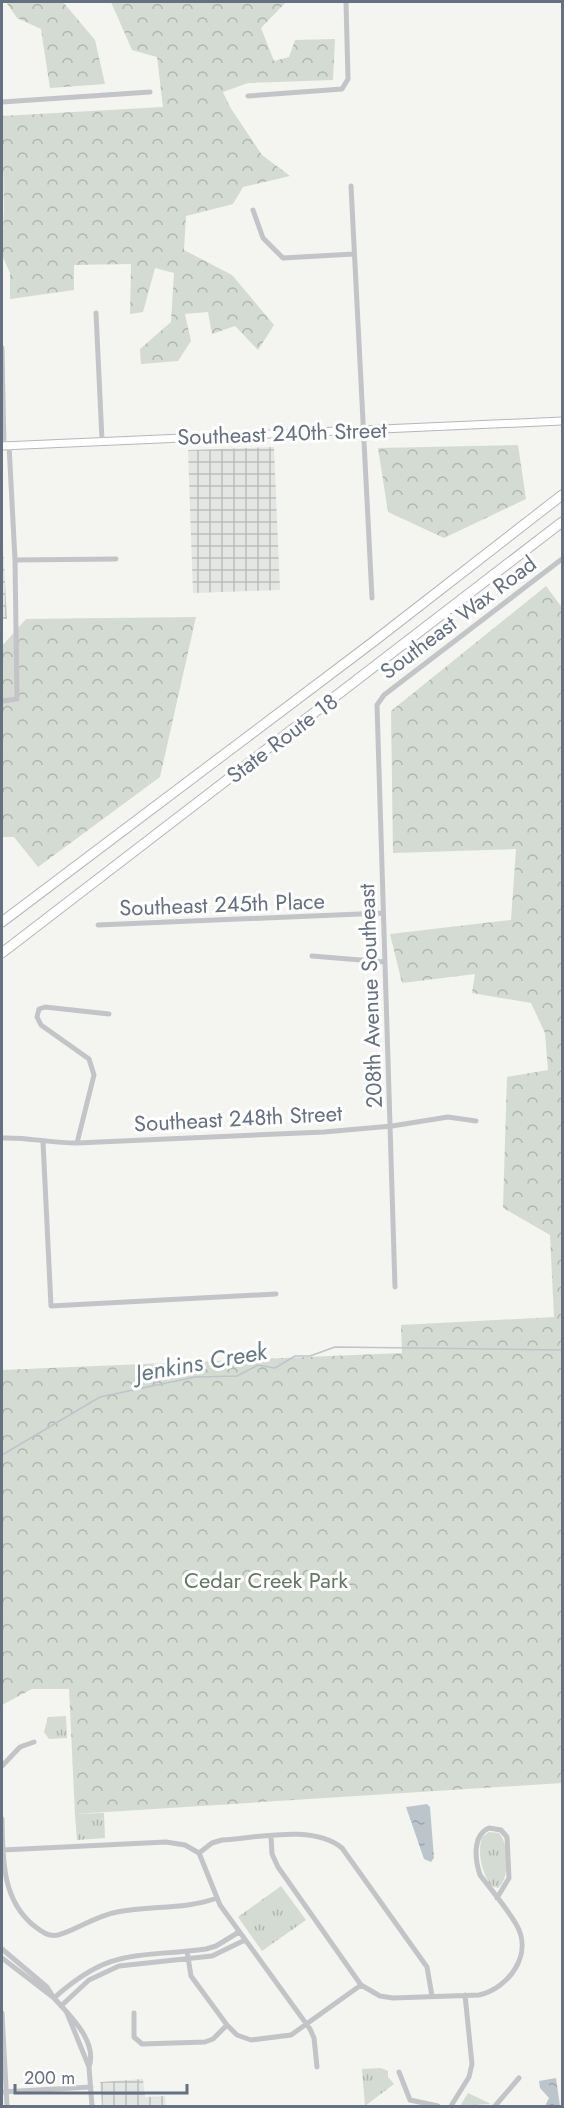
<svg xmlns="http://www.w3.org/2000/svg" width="564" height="2108" font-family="Jost,sans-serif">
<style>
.industrial{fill:url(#industrial-grid)}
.grass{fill:url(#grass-tufts)}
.forest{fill:url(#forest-crowns)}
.water{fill:url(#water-ripples)}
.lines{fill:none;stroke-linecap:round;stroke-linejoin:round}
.stream{stroke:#bdc5cc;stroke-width:1.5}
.secondary-casing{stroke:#b4b7bc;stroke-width:9}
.motorway-casing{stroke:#b4b6ba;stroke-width:11}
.minor{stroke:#c2c4c8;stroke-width:5}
.secondary{stroke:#fff;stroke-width:7}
.motorway{stroke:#fff;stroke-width:9}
.labels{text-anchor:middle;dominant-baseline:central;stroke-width:6;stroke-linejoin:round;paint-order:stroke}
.street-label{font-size:22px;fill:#657080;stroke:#fff}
.park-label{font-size:22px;fill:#647763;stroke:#fff}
.water-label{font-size:24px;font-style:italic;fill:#667784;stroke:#fff}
</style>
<defs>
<pattern id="industrial-grid" width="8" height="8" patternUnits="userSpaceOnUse" patternTransform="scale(1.5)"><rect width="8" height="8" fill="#e4e6e4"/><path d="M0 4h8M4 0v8" fill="none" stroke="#bcbfbe"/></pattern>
<pattern id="grass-tufts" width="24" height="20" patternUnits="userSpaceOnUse" patternTransform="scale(1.5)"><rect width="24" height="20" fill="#d4dbd2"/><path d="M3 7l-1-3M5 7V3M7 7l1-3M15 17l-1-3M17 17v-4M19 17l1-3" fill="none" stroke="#b0b6b0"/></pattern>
<pattern id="forest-crowns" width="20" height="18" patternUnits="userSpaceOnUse" patternTransform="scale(1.5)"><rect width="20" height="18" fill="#d4dbd2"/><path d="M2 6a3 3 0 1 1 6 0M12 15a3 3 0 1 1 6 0" fill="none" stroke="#b0b6b0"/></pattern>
<pattern id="water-ripples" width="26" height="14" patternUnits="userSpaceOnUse" patternTransform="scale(1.5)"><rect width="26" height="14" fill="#bdc5cc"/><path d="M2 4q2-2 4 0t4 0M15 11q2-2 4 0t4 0" fill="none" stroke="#9da4ab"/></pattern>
</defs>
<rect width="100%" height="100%" fill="#f4f4f1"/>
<!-- industrial -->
<path class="industrial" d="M 274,447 L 280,590 L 193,593 L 188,450 Z
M 2,527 L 7,619 L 2,619 Z
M 143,2079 L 145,2097 L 165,2096 L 166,2106 L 102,2106 L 100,2082 Z"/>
<!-- grass -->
<path class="grass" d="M 66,1716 L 67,1738 L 49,1739 L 44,1732 L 48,1717 Z
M 104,1813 L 105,1838 L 77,1840 L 75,1814 Z
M 489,1832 L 499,1833 C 509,1843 510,1880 498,1888 L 491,1886 C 482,1872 477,1854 482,1837 Z
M 281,1886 L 306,1920 L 262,1951 L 238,1917 Z
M 381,2068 L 388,2071 L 388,2077 L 394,2084 L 365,2106 L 362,2069 Z
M 468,2093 L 491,2104 L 460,2106 Z"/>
<!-- forest -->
<path class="forest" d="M 6,2 L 63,2 L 95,40 L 105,84 L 50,88 L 41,29 L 17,18 Z
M 111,2 L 286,2 L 261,28 L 274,61 L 289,57 L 295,40 L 335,39 L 333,80 L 248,83 L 223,92 L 230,107 L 262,155 L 290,176 L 243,187 L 233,204 L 186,216 L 184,250 L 232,275 L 274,325 L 258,350 L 235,326 L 212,334 L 208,312 L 185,314 L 191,341 L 178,361 L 141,364 L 140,349 L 171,322 L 174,273 L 155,268 L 143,312 L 130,314 L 131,264 L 74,265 L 74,290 L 10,299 L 10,273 L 2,255 L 4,210 L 2,116 L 163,107 L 157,57 L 132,50 Z
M 518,445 L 526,499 L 444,538 L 388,512 L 378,448 Z
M 546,586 L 560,605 L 562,605 L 562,1783 L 75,1814 L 69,1689 L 32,1689 L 2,1705 L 2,1370 L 402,1353 L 401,1325 L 554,1317 L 550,1235 L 503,1208 L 507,1077 L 548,1070 L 545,1033 L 531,1003 L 472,993 L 475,974 L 402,983 L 390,934 L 511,920 L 516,849 L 393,853 L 391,711 Z
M 196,617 L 160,777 L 38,867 L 14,837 L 2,837 L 2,646 L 26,619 Z"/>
<!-- water -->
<path class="water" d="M 427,1804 L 430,1807 L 434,1858 L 431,1862 L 424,1859 L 406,1807 Z
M 556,2078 L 560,2106 L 545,2106 L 549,2098 L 540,2088 L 539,2081 Z"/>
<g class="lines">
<!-- stream -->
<path class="stream" d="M 2,1455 L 100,1397 L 195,1377 L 237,1376 L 258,1365 L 275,1368 L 295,1356 L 310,1356 L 335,1347 L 562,1350"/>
<!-- secondary casing -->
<g class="secondary-casing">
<path id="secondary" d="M 2,446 L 562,421"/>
</g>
<!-- motorway casing -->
<g class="motorway-casing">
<path id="motorway" d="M 2,922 L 373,642 L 562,495
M 2,953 L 562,522"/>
</g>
<!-- minor -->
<path class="minor" d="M 248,96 L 342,89 L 348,79 L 346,2
M 2,102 L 150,92
M 351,186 L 372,598
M 253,210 L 263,238 L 283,258 L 354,254
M 96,313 L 102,440
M 2,348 L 4,446
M 15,560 L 116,559
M 2,701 L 17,699 L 15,560 L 9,445
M 98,925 L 383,913
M 312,956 L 385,962
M 2,1138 C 28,1137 50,1143 77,1143 L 324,1132 L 392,1126 L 448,1117 L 476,1121
M 43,1142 L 51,1306 L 276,1294
M 77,1143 L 94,1075 L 89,1059 L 41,1025 L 37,1017 L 39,1009 L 45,1007 L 109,1014
M 395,1287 L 377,705 L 384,695 L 562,559
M 2,1766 L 20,1747 L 34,1742
M 2,1819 C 3,1857 1,1898 33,1925 C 41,1931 47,1937 58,1935 C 75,1931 95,1916 117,1912 C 150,1905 184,1910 217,1898
M 271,1837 L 272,1854 L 278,1867 L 361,1985 L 380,1996 L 393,1998 L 479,1995 C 509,1988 534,1954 516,1924 C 506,1907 492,1891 480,1875 C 475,1860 472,1835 489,1828 L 501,1830 L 507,1837 L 509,1878 L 497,1898
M 3,1850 L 166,1842 L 185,1845 L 199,1853
M 199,1853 L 212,1843 L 222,1840 C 258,1838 313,1824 342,1848 L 427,1967 L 432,1996
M 199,1853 L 220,1905 L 310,2029 L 314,2038 L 317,2067
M 2,1949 L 47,1987 L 54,1998 L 2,1958
M 187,1951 L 191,1976 L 227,2025 L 237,2035 L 251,2040 L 291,2035 L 361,1985
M 61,2006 L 89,1980 L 119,1966 L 212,1956 L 245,1940
M 2,2013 L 7,2106
M 67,2013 L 89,2067 C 98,2041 69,2015 54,1998 C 111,1947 136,1958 206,1949 L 216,1946 L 239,1932
M 134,2013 L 134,2037 L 142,2044 L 205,2042 L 213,2039 L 227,2025
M 89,2067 L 92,2106
M 399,2072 L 410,2100 L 438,2106
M 2,2092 L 91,2087
M 451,2106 L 469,2077 L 472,2064 L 465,1995
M 495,2106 L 519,2078"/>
<!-- secondary -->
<use href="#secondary" class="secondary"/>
<!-- motorway -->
<use href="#motorway" class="motorway"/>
</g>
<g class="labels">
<!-- street labels -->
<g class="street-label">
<text transform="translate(282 433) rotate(-2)">Southeast 240th Street</text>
<text transform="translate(458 617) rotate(-37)">Southeast Wax Road</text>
<text transform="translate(282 738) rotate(-37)">State Route 18</text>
<text transform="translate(222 904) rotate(-2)">Southeast 245th Place</text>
<text transform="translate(370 996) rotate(-92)">208th Avenue Southeast</text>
<text transform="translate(238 1118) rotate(-3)">Southeast 248th Street</text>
</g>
<!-- park labels -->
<g class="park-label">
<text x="266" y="1580">Cedar Creek Park</text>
</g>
<!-- water labels -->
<g class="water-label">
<text transform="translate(201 1362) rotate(-10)">Jenkins Creek</text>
</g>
</g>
<!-- border -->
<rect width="564" height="2108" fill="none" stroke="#657080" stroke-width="6"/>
<!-- scale -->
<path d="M15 2084v9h172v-9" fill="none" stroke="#657080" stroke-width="3"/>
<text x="24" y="2084" font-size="18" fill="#657080" stroke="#ffffff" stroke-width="4.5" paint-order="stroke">200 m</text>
</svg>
